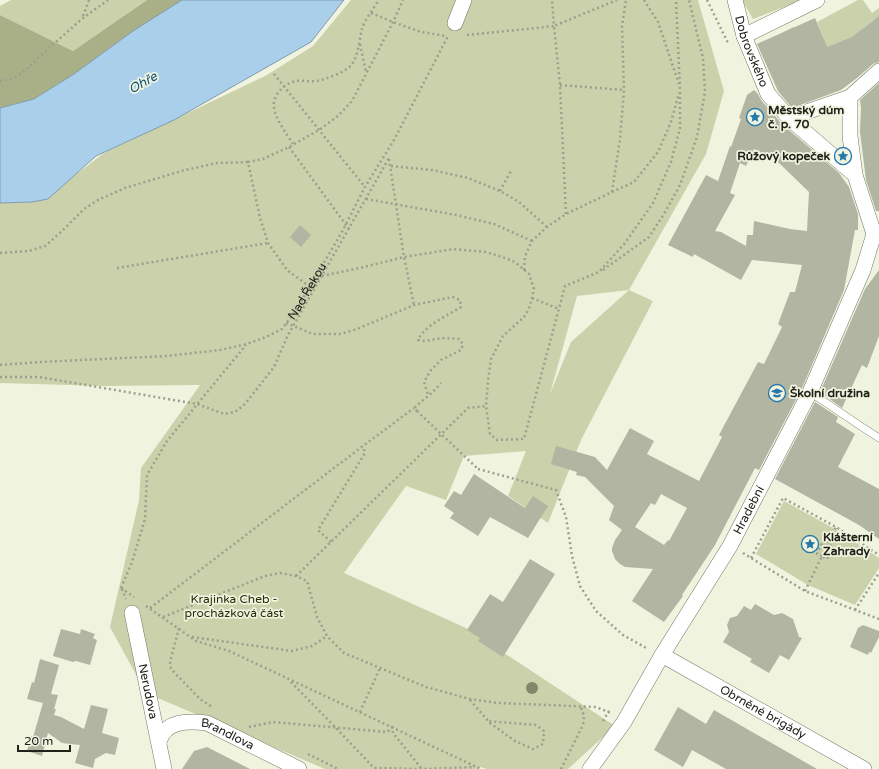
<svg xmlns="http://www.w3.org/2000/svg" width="879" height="769" font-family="'Varela Round',sans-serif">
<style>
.green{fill:#cbd1ab;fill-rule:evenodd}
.forest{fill:#a9b087}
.water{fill:#a9cfeb;stroke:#809bac}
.building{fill:#b1b5a1;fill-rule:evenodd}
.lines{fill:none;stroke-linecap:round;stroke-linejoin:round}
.lane-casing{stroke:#727563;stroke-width:8}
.street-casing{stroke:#727563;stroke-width:16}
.path{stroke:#9c9f8f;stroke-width:2.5;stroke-dasharray:2 3;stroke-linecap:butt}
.lane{stroke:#fff;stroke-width:7}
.street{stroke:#fff;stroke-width:15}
.path-bridge{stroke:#9c9f8f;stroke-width:2.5;stroke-dasharray:2 3;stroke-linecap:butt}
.tree{fill:#83876b}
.labels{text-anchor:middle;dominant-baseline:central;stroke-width:3.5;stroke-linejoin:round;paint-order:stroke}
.street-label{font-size:12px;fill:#202119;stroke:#f0f4df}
.poi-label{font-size:12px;font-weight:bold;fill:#202119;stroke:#f0f4df;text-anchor:start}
.park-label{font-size:12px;fill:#292d0c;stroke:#f0f4df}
.water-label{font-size:13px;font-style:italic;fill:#0f5074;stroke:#f0f4df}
</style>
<rect width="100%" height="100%" fill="#f0f4df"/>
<!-- green -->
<path class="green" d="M 11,0 L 147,0 L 73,51 L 0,15 L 0,6 Z
M 351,0 L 698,0 L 724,91 L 706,154 L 629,290 L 653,301 L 581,440 L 548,523 L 508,496 L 526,451 L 464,456 L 446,500 L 406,486 L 344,573 L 466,628 L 615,726 L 568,769 L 487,769 L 480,767 L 478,769 L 325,769 L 146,693 L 110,627 L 139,500 L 141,468 L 200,385 L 104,386 L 0,383 L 0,203 L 32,202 L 48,199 L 70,179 L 104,153 L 267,75 L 313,46 ZM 629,290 L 571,342 L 550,394 L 577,296 Z
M 742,0 L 802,0 L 753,19 Z
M 858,0 L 863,0 L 872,13 L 879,8 L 879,19 L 877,21 L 875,19 L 861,30 L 865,35 L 845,47 L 842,41 L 828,47 L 833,59 L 812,68 L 811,66 L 799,71 L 800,75 L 795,77 L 792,69 L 795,66 L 781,34 L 793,27 L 802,47 L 823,37 L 817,22 Z
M 784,501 L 835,529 L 879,558 L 879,568 L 855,605 L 808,585 L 756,554 Z"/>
<!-- forest -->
<path class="forest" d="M 147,0 L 182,0 L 133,31 L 74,74 L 34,99 L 0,108 L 0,15 L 73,51 Z"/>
<!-- water -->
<path class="water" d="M 182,0 L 344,0 L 311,42 L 174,120 L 96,156 L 48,199 L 32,202 L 0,203 L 0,108 L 34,99 L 74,74 L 133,31 Z"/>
<!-- building -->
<path class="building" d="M 879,16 L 879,62 L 873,64 L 857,78 L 841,90 L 792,108 L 778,91 L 757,44 L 815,18 L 827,47 L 852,37 Z
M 879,83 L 879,211 L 876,211 L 866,180 L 860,132 L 861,108 L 860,100 Z
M 754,90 L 758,94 L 761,100 L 782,124 L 839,173 L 849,187 L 858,214 L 858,230 L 855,230 L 844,290 L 802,388 L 759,470 L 755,468 L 715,545 L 682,595 L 683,596 L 664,622 L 632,601 L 653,569 L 625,567 L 620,564 L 615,559 L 612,551 L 612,548 L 615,540 L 622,530 L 609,520 L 614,506 L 585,477 L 576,475 L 577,472 L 551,464 L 556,446 L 595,457 L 607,470 L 630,428 L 654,441 L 647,454 L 699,481 L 722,437 L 719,435 L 758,362 L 764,364 L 782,327 L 778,324 L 790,292 L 795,292 L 802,265 L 752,260 L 741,280 L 694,254 L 693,257 L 668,245 L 706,175 L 718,181 L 730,146 L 731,147 L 741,119 L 739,118 L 747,95 ZM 754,149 L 779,163 L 809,192 L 807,231 L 790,229 L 754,221 L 753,235 L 747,235 L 746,246 L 721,232 L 715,231 L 735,195 L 730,193 L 740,163 L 746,166 ZM 661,494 L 687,508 L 669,541 L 668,540 L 664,545 L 635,527 L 651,503 L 655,505 Z
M 300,225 L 311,235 L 301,247 L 290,237 Z
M 879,270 L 879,336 L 867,368 L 862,365 L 842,408 L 820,392 L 865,289 Z
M 815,402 L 838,417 L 836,422 L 855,434 L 838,467 L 879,489 L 879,539 L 859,525 L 775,479 Z
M 474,474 L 525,508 L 533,496 L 548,506 L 528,538 L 490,517 L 478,536 L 450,518 L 454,513 L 444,506 L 454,491 L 461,495 Z
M 530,559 L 555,574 L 503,657 L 478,641 L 480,638 L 467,630 L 490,594 L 503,602 Z
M 755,604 L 774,615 L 782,613 L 793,619 L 799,637 L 802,638 L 789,660 L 780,655 L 769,673 L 750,662 L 752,659 L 723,642 L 729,632 L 727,625 L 730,618 L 737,616 L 744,606 L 751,610 Z
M 863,625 L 879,631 L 879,637 L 871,653 L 869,652 L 868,655 L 850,647 L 858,628 Z
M 61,629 L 80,634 L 81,629 L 95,634 L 93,638 L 97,640 L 90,665 L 76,661 L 73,662 L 53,656 Z
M 40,659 L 59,665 L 51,694 L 58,695 L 54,709 L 56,709 L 54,715 L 61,717 L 84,729 L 91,705 L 108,709 L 102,733 L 119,738 L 115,755 L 106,753 L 95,759 L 93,768 L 75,763 L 80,745 L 62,743 L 48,733 L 42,756 L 27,751 L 31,736 L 33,737 L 43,703 L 27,699 L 32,682 L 34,683 Z
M 678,707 L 706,724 L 714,710 L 817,769 L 726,769 L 692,750 L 683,767 L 654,750 Z
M 207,747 L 250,769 L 182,769 L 194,751 Z"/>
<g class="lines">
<!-- lane casing -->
<g class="lane-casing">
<path id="lane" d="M 810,392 L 859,425 L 879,438"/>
</g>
<!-- street casing -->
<g class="street-casing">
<g id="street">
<path id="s2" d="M 735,0 L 744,36 L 768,94 L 789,118 L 855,175"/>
<path d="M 455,23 L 464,0"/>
<path d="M 744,36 L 817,0"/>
<path d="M 850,97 L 850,136 L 855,175 L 874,234"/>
<path d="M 789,118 L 850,97 L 879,71"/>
<path id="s3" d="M 132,613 L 164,769"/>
<path id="s4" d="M 662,655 L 864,769"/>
<path id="s5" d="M 159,742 C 165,720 188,721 207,723 L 299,769"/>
<path id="s6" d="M 590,769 L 624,722 L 662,655 L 730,546 L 810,392 L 863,270 L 874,234"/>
</g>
</g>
<!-- path -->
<g class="path">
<path d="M 644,0 L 658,22 L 679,84"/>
<path d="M 707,0 L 728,43"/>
<path d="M 371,13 L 393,22 L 421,32 L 446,36"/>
<path d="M 83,16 L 89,0"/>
<path d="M 467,35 L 527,29 L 554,26 L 552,0"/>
<path d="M 360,44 L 366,72"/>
<path d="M 274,74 L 365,187"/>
<path d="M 0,81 L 10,79 L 18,76 L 26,70 L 40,56 L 83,18 L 108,0"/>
<path d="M 560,85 L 624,90"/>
<path d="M 293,144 C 287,134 275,119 274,107 C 272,95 285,83 296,81 C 303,80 310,82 317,81 C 326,79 347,72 352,64 C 359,54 359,40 362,29 C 364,21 374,8 379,0"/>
<path d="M 289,147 L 349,229"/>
<path d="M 389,159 L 404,257 L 414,305"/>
<path d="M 391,166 L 432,170 L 468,178 L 500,191 L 519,202 L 547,227"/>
<path d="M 500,191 L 511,171"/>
<path d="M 612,192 L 620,139 L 624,90 L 622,26 L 626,0"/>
<path d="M 366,199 L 456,215 L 494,224 L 532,241"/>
<path d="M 566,214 L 560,85 L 554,26 L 617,0"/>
<path d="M 0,253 L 29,251 L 45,246 L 61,232 L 84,209 L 98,200 L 125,188 L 185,170 L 217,163 L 248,162"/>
<path d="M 117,268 L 268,243"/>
<path d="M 524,270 L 525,256 L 532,241 L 547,227 L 566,214 L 612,192 L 634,182 L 658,152 L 671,122 L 679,93"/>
<path d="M 603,270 L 649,237 L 664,214 L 680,185 L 697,137 L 705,92 L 703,58 L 689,0"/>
<path d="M 322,276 L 364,267 L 404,257 L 454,249 L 486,252 L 502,257 L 515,262 L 529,274 L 534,289 L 532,298 L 529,309 L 524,317 L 503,336 L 491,359 L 488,381 L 486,406 L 490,434 L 497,440 L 524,439 L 565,286 L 599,272 L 625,243 L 653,203 L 671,162 L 680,128 L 680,89 L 676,0"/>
<path d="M 310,287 L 287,270 L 268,243 L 260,218 L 248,162 L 263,159 L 289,147 L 319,130 L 338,116 L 352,101 L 393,22 L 403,0"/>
<path d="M 532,298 L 559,309"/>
<path d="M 286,323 L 313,334 L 341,334 L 357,329 L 414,305 L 453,297 L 460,300 L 461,307 C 448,315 424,326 418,340 L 425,341 L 442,338 L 459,339 L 463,344 L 461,350 L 441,360 L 431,370 L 424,382 L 428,395"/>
<path id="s1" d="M 0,365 L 40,362 L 166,356 L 220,350 L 247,344 L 266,337 L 282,329 L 295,312 L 343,230 L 365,187 L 394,140 L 448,36"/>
<path d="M 0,377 L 39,377 L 197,404 L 224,414 L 235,412 L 245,404 L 274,367 L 288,335 L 389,158"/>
<path d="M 417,411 L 414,408 C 423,400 434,392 441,383"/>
<path d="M 478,469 L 556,490 L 566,517 L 572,556 L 580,586 L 596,611 L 623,635 L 648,649"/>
<path d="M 331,542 L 318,530 L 365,453 L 363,446"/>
<path d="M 743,553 L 805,591 L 879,619"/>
<path d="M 822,556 L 817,554 L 823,541 L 828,544"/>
<path d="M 751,558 L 783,498 L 836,527 L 879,555"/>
<path d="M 296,576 L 468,408 L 486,406"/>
<path d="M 121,588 L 134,597"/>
<path d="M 121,588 L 132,562 L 145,519 L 147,475 L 167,441 L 246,345"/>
<path d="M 122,589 L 126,599"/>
<path d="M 805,591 L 822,556 L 827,559 L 833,547 L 828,544 L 836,527"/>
<path d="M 146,606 L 196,641 L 229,651 L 481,769"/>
<path d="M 150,608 L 363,446 L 414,408"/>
<path d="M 855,610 L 879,573"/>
<path d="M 163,617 L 265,576 L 280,573 L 296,576 L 307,581 L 317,617 L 327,636 L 344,653 L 426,687 L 470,699 L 498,703 L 596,707 L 611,713"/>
<path d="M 179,628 L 170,662 L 171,669 L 200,699 L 212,707"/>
<path d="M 192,637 L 292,651 L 312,646 L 327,636"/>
<path d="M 291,682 L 336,728 L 374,768 L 422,769 L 475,767"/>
<path d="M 470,700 L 490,723 L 515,741 L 533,749 L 543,744 L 544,731 L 536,725 L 487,721"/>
<path d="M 360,712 L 380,668"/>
<path d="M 603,721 L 609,711"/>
<path d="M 249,727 L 273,722 L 387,732 L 392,727 L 393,733 L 421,768"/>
<path d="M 308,754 L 338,769"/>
<path d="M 561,769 L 583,725 L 584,716 L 581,707"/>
</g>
<!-- lane -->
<use href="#lane" class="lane"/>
<!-- street -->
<use href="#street" class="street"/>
<!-- path-bridge -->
<path class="path-bridge" d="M 417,411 L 478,469"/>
</g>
<!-- trees -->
<circle class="tree" cx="532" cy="688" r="6"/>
<!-- icons -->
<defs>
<g id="sight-ring" transform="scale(0.9)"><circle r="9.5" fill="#f0f4df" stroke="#2779aa" stroke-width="1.5"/><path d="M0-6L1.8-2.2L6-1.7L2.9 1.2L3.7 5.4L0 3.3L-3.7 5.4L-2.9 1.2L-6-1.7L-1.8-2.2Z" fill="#2779aa"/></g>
<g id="school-ring" transform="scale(0.9)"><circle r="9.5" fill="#f0f4df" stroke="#2779aa" stroke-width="1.5"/><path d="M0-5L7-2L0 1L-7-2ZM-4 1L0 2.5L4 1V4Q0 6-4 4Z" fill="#2779aa"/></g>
</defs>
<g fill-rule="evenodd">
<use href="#sight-ring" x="755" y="117"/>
<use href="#sight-ring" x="843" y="156"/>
<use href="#school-ring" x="777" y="393"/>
<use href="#sight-ring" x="810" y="544"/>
</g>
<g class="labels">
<!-- street labels -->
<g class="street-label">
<text stroke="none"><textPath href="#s2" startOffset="54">Dobrovského</textPath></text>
<text stroke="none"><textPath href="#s1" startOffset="332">Nad Řekou</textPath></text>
<text stroke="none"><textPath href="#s6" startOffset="304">Hradební</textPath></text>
<text stroke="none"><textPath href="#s3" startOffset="80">Nerudova</textPath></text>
<text stroke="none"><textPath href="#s4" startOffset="116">Obrněné brigády</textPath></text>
<text stroke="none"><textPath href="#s5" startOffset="80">Brandlova</textPath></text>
</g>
<!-- poi labels -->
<g class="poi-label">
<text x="768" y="110">Městský dúm<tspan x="768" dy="14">č. p. 70</tspan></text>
<text x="830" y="156" text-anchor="end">Růžový kopeček</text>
<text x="790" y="393">Školní družina</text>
<text x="823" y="537">Klášterní<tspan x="823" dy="14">Zahrady</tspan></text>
</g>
<!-- park labels -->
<g class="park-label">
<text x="234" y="599">Krajinka Cheb -<tspan x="234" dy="14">procházková část</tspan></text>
</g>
<!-- water labels -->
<g class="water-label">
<text transform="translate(143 83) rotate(-30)">Ohře</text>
</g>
</g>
<!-- scale -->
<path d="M18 745v6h52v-6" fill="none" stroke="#202119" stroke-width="2"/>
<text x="24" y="745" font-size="12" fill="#202119" stroke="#f0f4df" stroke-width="3" paint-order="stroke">20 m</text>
</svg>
